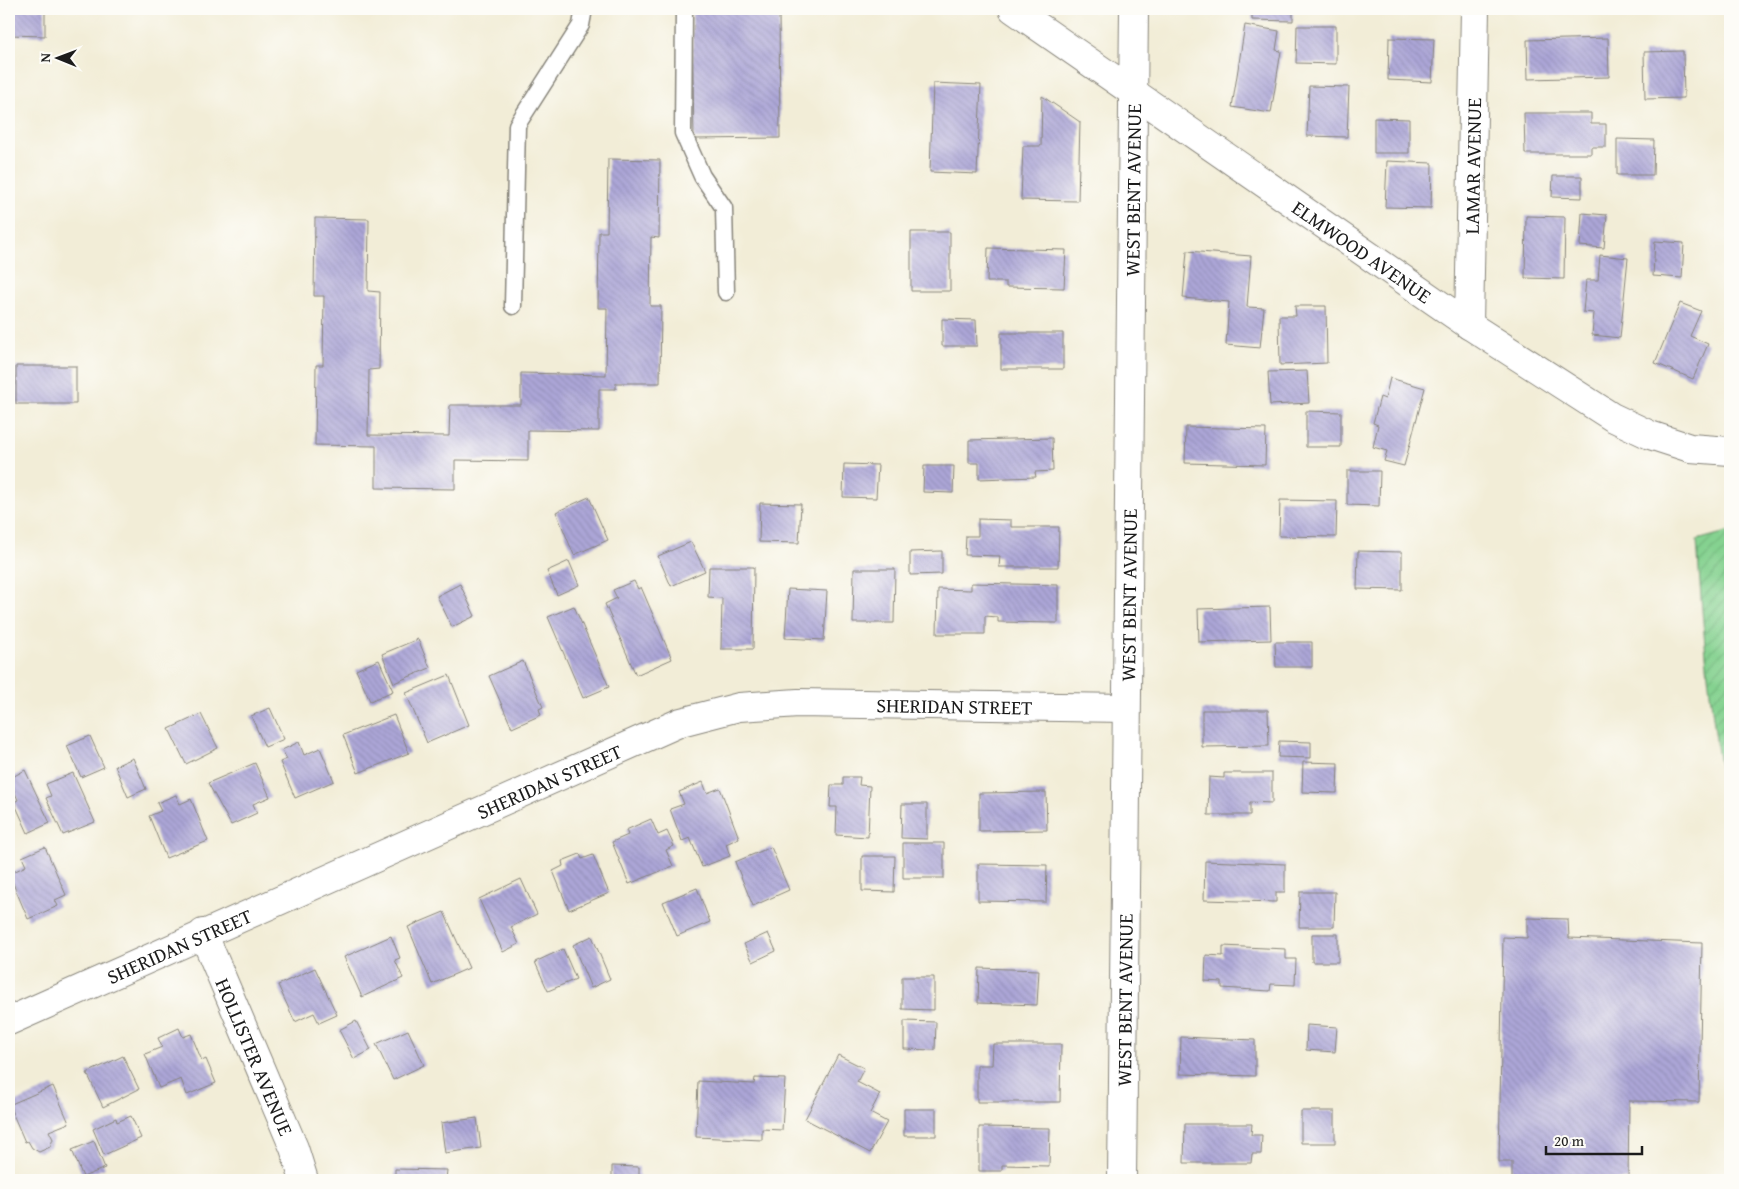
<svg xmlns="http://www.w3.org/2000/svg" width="1739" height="1189" font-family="'Gentium Book Plus',serif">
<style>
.garden{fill:url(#garden-furrows);stroke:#507756}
.building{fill:url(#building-back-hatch)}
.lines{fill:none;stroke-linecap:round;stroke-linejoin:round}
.service-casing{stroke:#87847a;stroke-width:19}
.minor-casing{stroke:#87847a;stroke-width:30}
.service{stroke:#fff;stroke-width:16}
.minor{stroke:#fff;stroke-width:28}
.labels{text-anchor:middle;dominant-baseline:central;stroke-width:4;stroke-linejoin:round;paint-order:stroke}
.street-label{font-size:20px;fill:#1c1c1c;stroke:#fdfcf7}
</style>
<defs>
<pattern id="garden-furrows" width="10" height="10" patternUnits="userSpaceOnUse" patternTransform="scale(1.25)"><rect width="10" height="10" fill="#85d290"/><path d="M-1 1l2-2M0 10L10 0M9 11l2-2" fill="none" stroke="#72b47c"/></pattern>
<pattern id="building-back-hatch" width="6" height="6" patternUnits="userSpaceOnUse" patternTransform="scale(1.25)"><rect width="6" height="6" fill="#aca6d7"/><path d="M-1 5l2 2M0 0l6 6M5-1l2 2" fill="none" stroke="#938eb8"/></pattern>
</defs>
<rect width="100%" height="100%" fill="#fdfcf7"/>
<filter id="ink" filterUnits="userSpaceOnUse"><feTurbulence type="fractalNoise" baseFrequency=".02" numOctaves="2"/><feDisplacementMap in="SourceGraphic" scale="10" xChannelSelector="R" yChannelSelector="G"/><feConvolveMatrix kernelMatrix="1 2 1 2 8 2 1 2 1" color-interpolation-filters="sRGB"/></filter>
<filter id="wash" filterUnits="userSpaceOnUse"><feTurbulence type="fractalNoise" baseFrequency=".0096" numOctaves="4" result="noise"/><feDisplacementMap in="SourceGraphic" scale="20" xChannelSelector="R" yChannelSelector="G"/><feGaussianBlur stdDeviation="1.12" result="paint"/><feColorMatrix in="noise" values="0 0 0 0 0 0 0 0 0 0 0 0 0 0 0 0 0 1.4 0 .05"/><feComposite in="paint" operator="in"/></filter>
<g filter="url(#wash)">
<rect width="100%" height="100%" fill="#f2edd7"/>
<!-- garden -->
<path class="garden" d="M 1730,531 L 1730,820 C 1711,728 1703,634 1697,540 Z"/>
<g id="blocks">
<!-- building -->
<path class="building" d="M 9,9 L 45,9 L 45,36 L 9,35 Z
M 692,9 L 779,9 L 780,138 L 694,139 Z
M 1252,9 L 1293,9 L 1293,21 L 1252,20 Z
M 1529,9 L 1586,9 L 1586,12 L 1529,12 Z
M 1245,25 L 1279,31 L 1276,50 L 1281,51 L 1271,113 L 1232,107 Z
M 1297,26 L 1336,26 L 1336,64 L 1296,63 Z
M 1389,38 L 1434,39 L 1432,82 L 1388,80 Z
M 1608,38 L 1609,77 L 1528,79 L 1527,40 Z
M 1683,51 L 1684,98 L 1645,99 L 1644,52 Z
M 933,83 L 981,85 L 977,174 L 930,172 Z
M 1309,86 L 1349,87 L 1347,137 L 1307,136 Z
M 1042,96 L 1080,122 L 1078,201 L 1021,200 L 1023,146 L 1041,146 Z
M 1524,113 L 1591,113 L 1591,124 L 1606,124 L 1606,147 L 1591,147 L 1591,154 L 1525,154 Z
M 1374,118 L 1409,119 L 1409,153 L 1374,153 Z
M 1617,139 L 1654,140 L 1653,175 L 1617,175 Z
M 608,159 L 660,160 L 659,238 L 651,237 L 650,306 L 661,306 L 660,383 L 616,383 L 616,389 L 599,389 L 599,431 L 528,430 L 528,461 L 455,460 L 455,489 L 376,488 L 376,446 L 315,445 L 316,365 L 323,365 L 324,296 L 314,296 L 315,218 L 369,219 L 368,291 L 380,292 L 379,369 L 369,370 L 368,435 L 449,436 L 450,405 L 521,405 L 521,373 L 606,375 L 607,308 L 598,308 L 599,232 L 607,232 Z
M 1387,161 L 1432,163 L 1431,208 L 1385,207 Z
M 1553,176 L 1582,176 L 1582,198 L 1552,197 Z
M 1582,213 L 1607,215 L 1604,248 L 1580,246 Z
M 1526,216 L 1565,217 L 1564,279 L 1525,278 Z
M 911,232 L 950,232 L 950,291 L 911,291 Z
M 1655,241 L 1684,243 L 1682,278 L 1653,276 Z
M 988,248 L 1066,250 L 1064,288 L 1006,287 L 1006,282 L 987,282 Z
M 1187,251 L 1251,256 L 1247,307 L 1264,308 L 1260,348 L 1226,345 L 1229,302 L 1183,298 Z
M 1600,255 L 1628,258 L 1620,338 L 1592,335 L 1594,313 L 1583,312 L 1586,280 L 1598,280 Z
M 1680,303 L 1701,311 L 1690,336 L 1708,344 L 1693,379 L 1655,363 Z
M 1295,306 L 1326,306 L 1327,363 L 1280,365 L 1279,316 L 1296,316 Z
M 942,319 L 976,320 L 977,346 L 942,346 Z
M 1001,333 L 1063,333 L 1063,369 L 1001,369 Z
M 16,366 L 76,366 L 76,404 L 16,404 Z
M 1307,371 L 1309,403 L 1270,405 L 1268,372 Z
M 1390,378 L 1425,388 L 1404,466 L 1384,461 L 1387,451 L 1373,447 L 1378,425 L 1373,423 L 1380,397 L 1385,399 Z
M 1306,411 L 1341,412 L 1341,447 L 1306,447 Z
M 1186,427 L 1266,429 L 1265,465 L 1185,463 Z
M 1052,438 L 1053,471 L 1035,472 L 1036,477 L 979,479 L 979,463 L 969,463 L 969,440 Z
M 844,464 L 878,465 L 876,498 L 843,497 Z
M 924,466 L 954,466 L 953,493 L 923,492 Z
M 1347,471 L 1380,471 L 1379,506 L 1347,505 Z
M 589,497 L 608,540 L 574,555 L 556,512 Z
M 1280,500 L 1337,501 L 1336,537 L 1279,536 Z
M 760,503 L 801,504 L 799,543 L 759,542 Z
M 978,519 L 1011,520 L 1011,527 L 1059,527 L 1058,567 L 999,567 L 1000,556 L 965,555 L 966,536 L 978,536 Z
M 691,542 L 705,571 L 671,586 L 658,556 Z
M 942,551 L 942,574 L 910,575 L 910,552 Z
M 1358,551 L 1402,552 L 1402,590 L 1357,589 Z
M 569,561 L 579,585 L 557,595 L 547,571 Z
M 709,567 L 754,567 L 753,649 L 721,649 L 722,598 L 708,597 Z
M 854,569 L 895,569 L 894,623 L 853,623 Z
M 634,581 L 638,589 L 641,587 L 672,659 L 636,675 L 605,604 L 617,598 L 613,590 Z
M 971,583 L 1058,585 L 1058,623 L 998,622 L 998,617 L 985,616 L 985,634 L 937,634 L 938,589 L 971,590 Z
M 460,584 L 475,616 L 452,627 L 437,596 Z
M 788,589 L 827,591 L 824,640 L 785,638 Z
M 574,606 L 609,687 L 583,698 L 548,617 Z
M 1270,607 L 1271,640 L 1199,642 L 1198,609 Z
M 418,639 L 430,668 L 394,683 L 382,654 Z
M 1275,642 L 1312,642 L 1312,667 L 1276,667 Z
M 379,660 L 393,691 L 370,701 L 356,670 Z
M 523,661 L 543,707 L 539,709 L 541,715 L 512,728 L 489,676 Z
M 449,675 L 469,725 L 427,743 L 406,693 Z
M 270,708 L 284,739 L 265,747 L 251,716 Z
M 1202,710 L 1268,710 L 1269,746 L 1202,747 Z
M 201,714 L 218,748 L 186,764 L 169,729 Z
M 394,715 L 409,753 L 358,773 L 343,735 Z
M 90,736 L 104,767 L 81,777 L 67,746 Z
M 1279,741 L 1311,742 L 1311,758 L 1278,757 Z
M 299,742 L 304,755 L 320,748 L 334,781 L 295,798 L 280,762 L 287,759 L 282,750 Z
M 133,758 L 146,789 L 128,797 L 115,766 Z
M 1303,762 L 1338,763 L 1337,793 L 1302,792 Z
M 255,763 L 270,797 L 253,804 L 257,813 L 231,825 L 208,783 Z
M 25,770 L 50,823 L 28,833 L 14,802 L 18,800 L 9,779 Z
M 73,773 L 95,822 L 63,835 L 46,798 L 51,796 L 46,784 Z
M 1224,773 L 1272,773 L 1272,803 L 1250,802 L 1250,815 L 1208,815 L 1209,777 L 1224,778 Z
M 843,777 L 860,777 L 859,785 L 870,786 L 868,837 L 836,835 L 837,807 L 830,807 L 831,785 L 843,785 Z
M 703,782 L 707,793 L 720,788 L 739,838 L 726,844 L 730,856 L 702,867 L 690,838 L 682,841 L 670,809 L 684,804 L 679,792 Z
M 1046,792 L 1047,830 L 979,831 L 979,793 Z
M 176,795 L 180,804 L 191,799 L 208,841 L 166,858 L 149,816 L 161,811 L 157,803 Z
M 902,804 L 927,804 L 927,839 L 901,838 Z
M 651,819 L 658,835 L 667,831 L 674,846 L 666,850 L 673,866 L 629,884 L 612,842 L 628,835 L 626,830 Z
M 903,843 L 944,843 L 944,878 L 903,878 Z
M 45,847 L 66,895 L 55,900 L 58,906 L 28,919 L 9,874 L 26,866 L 22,857 Z
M 771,847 L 789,890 L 753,906 L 735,862 Z
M 580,854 L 582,859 L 593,855 L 609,893 L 569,910 L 553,871 L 563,866 L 562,861 Z
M 862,856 L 895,856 L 894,892 L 862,891 Z
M 1205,861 L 1285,864 L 1285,892 L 1276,892 L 1276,902 L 1204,900 Z
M 978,864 L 1047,865 L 1046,902 L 978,901 Z
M 521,879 L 537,914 L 511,927 L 519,944 L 503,952 L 479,899 Z
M 697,888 L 710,922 L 677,936 L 663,902 Z
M 1300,892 L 1335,892 L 1334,927 L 1299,927 Z
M 444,912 L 469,968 L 432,984 L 408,927 Z
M 1527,918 L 1568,919 L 1569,938 L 1702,943 L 1699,1102 L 1629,1101 L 1628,1180 L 1512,1180 L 1512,1162 L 1499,1162 L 1503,937 L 1527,938 Z
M 768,933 L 776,951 L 753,962 L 744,944 Z
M 1312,934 L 1338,934 L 1338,962 L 1312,962 Z
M 391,936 L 400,958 L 395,960 L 403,978 L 362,997 L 344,957 Z
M 592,936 L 610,979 L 591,988 L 573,945 Z
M 1223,946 L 1286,949 L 1286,959 L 1296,959 L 1295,985 L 1271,984 L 1270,991 L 1222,988 L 1222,982 L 1205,981 L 1206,955 L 1223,956 Z
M 563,949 L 576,979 L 548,991 L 535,962 Z
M 315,968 L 337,1015 L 319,1023 L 314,1013 L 295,1022 L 278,985 Z
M 979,968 L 1039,970 L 1037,1005 L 978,1003 Z
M 902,977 L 934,977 L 934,1010 L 902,1009 Z
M 356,1021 L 371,1050 L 354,1059 L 339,1030 Z
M 904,1021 L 936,1022 L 935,1050 L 904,1049 Z
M 1307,1025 L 1337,1027 L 1335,1052 L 1306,1050 Z
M 179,1028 L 183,1037 L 191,1034 L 202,1061 L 206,1059 L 216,1083 L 187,1095 L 181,1079 L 159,1088 L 145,1054 L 162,1047 L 158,1038 Z
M 408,1030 L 424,1065 L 393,1080 L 376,1044 Z
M 1181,1037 L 1255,1040 L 1255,1076 L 1180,1074 Z
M 993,1044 L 1061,1044 L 1060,1102 L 977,1102 L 977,1065 L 992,1065 Z
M 838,1055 L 864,1068 L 857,1082 L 880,1094 L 870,1113 L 887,1122 L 870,1153 L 805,1119 Z
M 123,1056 L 139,1089 L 103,1107 L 87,1073 Z
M 755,1078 L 785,1079 L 782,1130 L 762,1129 L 762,1140 L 696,1137 L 698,1081 L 754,1084 Z
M 53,1086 L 69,1123 L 49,1131 L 53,1139 L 50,1147 L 39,1152 L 32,1148 L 28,1141 L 25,1142 L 9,1105 Z
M 904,1109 L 936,1109 L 936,1136 L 904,1136 Z
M 1301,1111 L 1335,1111 L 1335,1143 L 1301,1143 Z
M 131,1116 L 141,1138 L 104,1155 L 93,1129 L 116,1118 L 117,1122 Z
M 477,1118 L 481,1148 L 445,1153 L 441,1123 Z
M 1185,1124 L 1252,1124 L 1251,1135 L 1262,1135 L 1261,1154 L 1252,1154 L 1251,1163 L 1184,1163 Z
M 979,1127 L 1050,1128 L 1049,1166 L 1002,1165 L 1002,1171 L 979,1171 Z
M 94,1141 L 105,1168 L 83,1177 L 72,1150 Z
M 612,1166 L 639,1167 L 639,1180 L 584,1180 L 584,1177 L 612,1178 Z
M 395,1169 L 447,1170 L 446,1180 L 395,1180 Z"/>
</g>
</g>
<g filter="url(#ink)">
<use href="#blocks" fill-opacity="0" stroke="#87847a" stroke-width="1"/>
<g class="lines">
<!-- service casing -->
<g class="service-casing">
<path id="service" d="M 684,9 L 683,133 L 702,176 L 724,208 L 726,292
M 513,306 L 517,125 L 581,25 L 584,9"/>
</g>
<!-- minor casing -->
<g class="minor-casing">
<g id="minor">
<path id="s1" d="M 1013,9 L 1469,325 L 1612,417 L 1650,435 L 1690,448 L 1730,451"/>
<path id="s2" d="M 1469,325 L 1475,9"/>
<path id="s3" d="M 203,933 L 294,1148 L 304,1180"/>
<path id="s4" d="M 9,1021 L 681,722 L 739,707 L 798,703 L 1126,708"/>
<path id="s5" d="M 1122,1180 L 1134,9"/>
</g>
</g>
<!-- service -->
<use href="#service" class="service"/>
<!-- minor -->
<use href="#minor" class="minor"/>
</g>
</g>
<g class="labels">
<!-- street labels -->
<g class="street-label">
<text stroke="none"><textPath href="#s2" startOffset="159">LAMAR AVENUE</textPath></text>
<text stroke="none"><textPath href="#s5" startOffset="990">WEST BENT AVENUE</textPath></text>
<text stroke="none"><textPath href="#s1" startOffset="425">ELMWOOD AVENUE</textPath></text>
<text stroke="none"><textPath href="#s5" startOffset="585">WEST BENT AVENUE</textPath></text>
<text stroke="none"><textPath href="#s4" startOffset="1011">SHERIDAN STREET</textPath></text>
<text stroke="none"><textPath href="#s4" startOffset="591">SHERIDAN STREET</textPath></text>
<text stroke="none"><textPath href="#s4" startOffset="186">SHERIDAN STREET</textPath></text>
<text stroke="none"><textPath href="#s5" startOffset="180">WEST BENT AVENUE</textPath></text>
<text stroke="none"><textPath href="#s3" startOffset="134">HOLLISTER AVENUE</textPath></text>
</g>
</g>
<!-- margin -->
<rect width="1739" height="1189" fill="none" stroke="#fdfcf7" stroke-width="30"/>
<!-- north arrow -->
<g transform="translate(58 58) rotate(271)" stroke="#fdfcf7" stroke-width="4" paint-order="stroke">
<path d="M0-4L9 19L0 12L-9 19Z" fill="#1c1c1c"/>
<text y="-8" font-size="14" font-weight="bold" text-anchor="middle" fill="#1c1c1c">N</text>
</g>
<!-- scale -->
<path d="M1546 1146v8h96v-8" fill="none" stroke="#1c1c1c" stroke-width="2.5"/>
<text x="1554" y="1146" font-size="15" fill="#1c1c1c" stroke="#fdfcf7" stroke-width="4" paint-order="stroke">20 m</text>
</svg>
